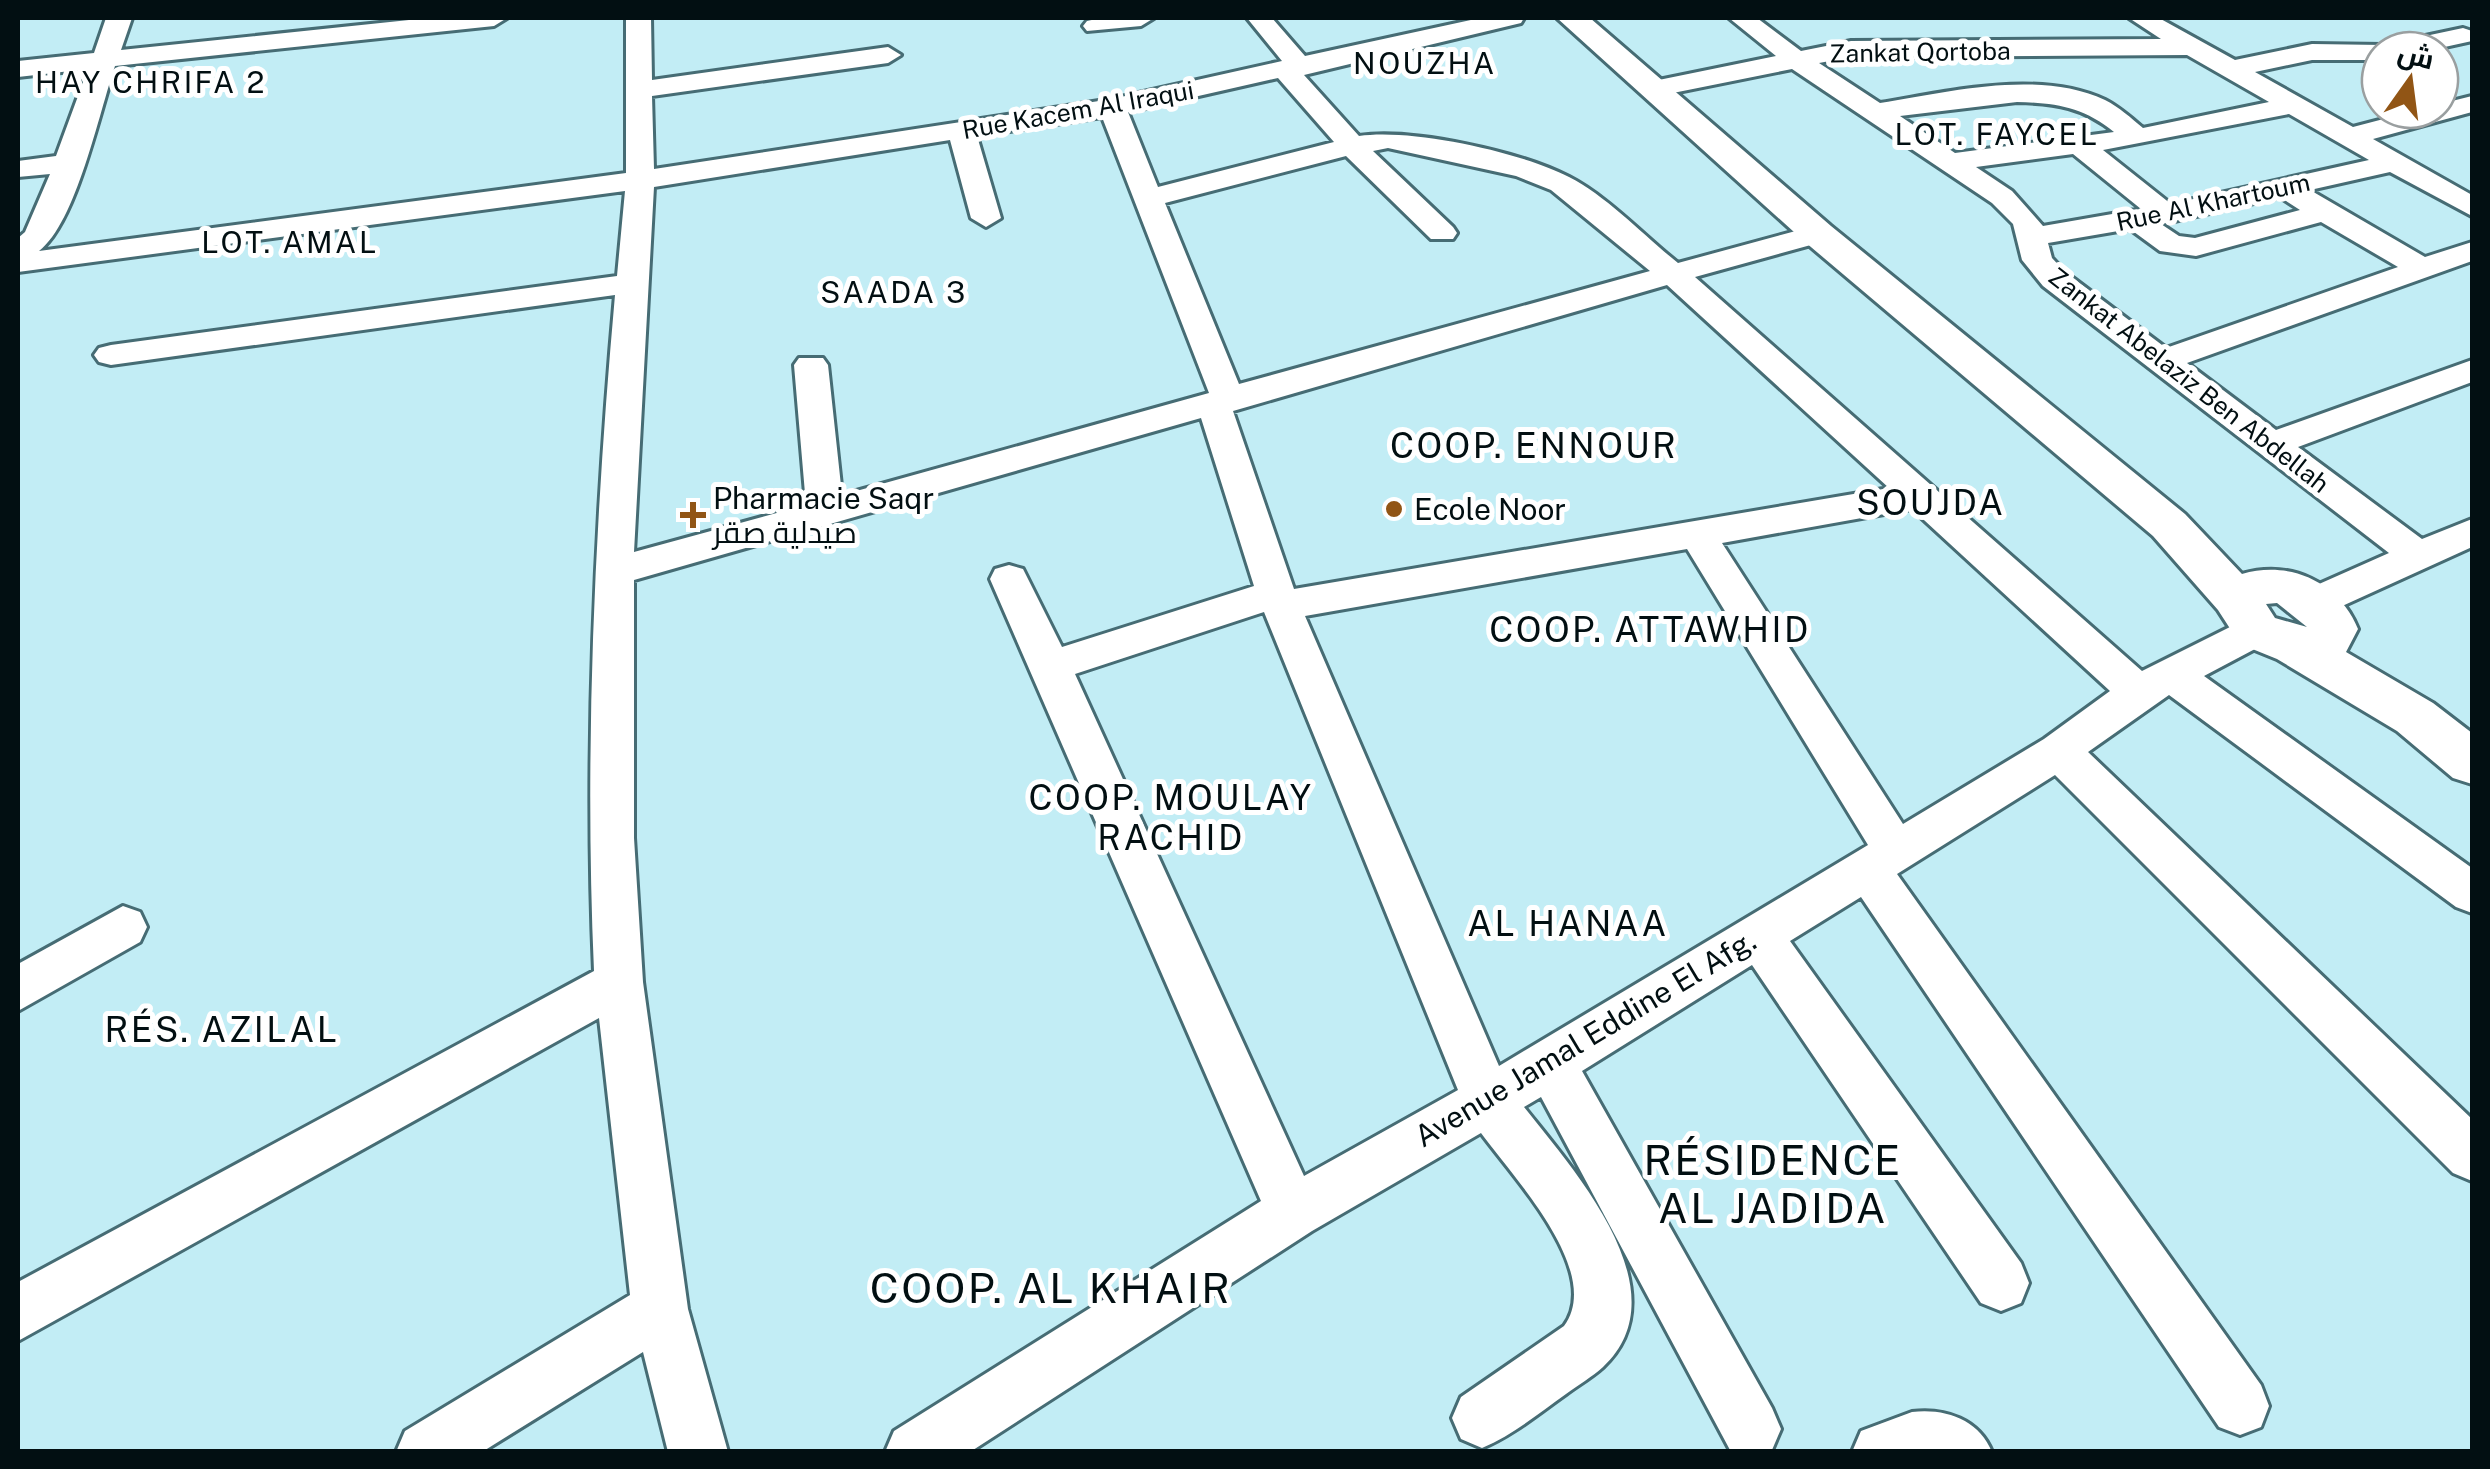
<svg xmlns="http://www.w3.org/2000/svg" width="2490" height="1469" font-family="'Public Sans',Cairo,sans-serif">
<style>
.lines{fill:none;stroke-linecap:round;stroke-linejoin:round}
.minor-casing{stroke:#466c74;stroke-width:6}
.tertiary-casing{stroke:#466c74;stroke-width:6}
.minor{fill:#fff;fill-rule:evenodd}
.tertiary{fill:#fff;fill-rule:evenodd}
.poi-dot{fill:#915515;stroke:#fff;stroke-width:4}
.labels{text-anchor:middle;dominant-baseline:central;stroke-width:10;stroke-linejoin:round;paint-order:stroke}
.far-street-label{font-size:25px;fill:#020f12;stroke:#fff}
.far-quarter-label{font-size:30px;letter-spacing:2.5px;fill:#020f12;stroke:#fff}
.poi-label{font-size:30px;fill:#020f12;stroke:#fff;text-anchor:start}
.street-label{font-size:30px;fill:#020f12;stroke:#fff}
.quarter-label{font-size:35px;letter-spacing:2.5px;fill:#020f12;stroke:#fff}
.near-quarter-label{font-size:42px;letter-spacing:2.5px;fill:#020f12;stroke:#fff}
</style>
<rect width="100%" height="100%" fill="#c2edf5"/>
<g class="lines">
<!-- minor casing -->
<g class="minor-casing">
<path id="minor" d="M 106,18 L 132,18 L 121,50 L 428,18 L 507,18 L 494,26 L 115,66 C 99,113 76,223 39,251 L 626,173 L 626,18 L 651,18 L 652,80 L 888,47 L 901,55 L 888,63 L 652,96 L 654,169 L 1112,99 L 1282,61 L 1247,18 L 1272,18 L 1305,56 L 1480,18 L 1524,18 L 1521,23 L 1304,75 L 1359,136 C 1411,128 1521,152 1569,177 C 1608,197 1644,236 1678,263 L 1818,225 L 1829,228 L 1833,234 L 1829,240 L 1695,277 L 2142,671 L 2244,620 L 2258,615 L 2272,620 L 2278,630 L 2272,640 L 2204,676 L 2472,868 L 2472,913 L 2456,907 L 2169,695 L 2088,752 L 2472,1119 L 2472,1181 L 2453,1173 L 2055,775 L 1897,874 L 2261,1385 L 2269,1406 L 2261,1427 L 2240,1435 L 2219,1427 L 1861,897 L 1790,941 L 2021,1263 L 2029,1283 L 2021,1303 L 2001,1311 L 1981,1303 L 1752,965 L 1582,1071 L 1772,1408 L 1781,1429 L 1772,1450 L 1730,1450 L 1541,1097 L 1524,1107 C 1572,1168 1684,1291 1603,1367 C 1592,1377 1578,1385 1566,1394 C 1539,1413 1513,1435 1482,1448 L 1461,1439 L 1452,1418 L 1461,1397 L 1564,1326 C 1604,1272 1513,1177 1481,1133 L 1312,1231 L 970,1452 L 885,1452 L 894,1431 L 1261,1201 L 990,579 L 995,569 L 1009,565 L 1023,569 L 1062,647 L 1254,586 L 1201,418 L 634,580 L 634,838 L 643,982 L 688,1309 L 728,1452 L 668,1452 L 643,1352 L 482,1452 L 396,1452 L 405,1431 L 630,1295 L 599,1018 L 18,1341 L 18,1282 L 594,971 C 584,745 595,519 615,295 L 111,365 L 99,362 L 94,355 L 99,348 L 111,345 L 617,276 L 625,191 L 18,272 L 18,238 L 25,232 L 50,174 L 18,177 L 18,161 L 56,156 L 88,69 L 18,77 L 18,61 L 94,53 ZM 1278,78 L 1334,142 L 1158,187 L 1128,112 ZM 1102,117 L 1209,393 L 842,495 L 828,365 L 823,358 L 799,358 L 794,365 L 806,505 L 634,552 L 654,187 L 950,140 L 971,218 L 986,227 L 1001,218 L 977,136 ZM 1388,148 L 1516,176 L 1551,190 L 1650,271 L 1239,384 L 1165,203 L 1346,156 L 1431,239 L 1453,239 L 1457,233 L 1453,227 L 1373,151 ZM 1667,285 L 1889,488 L 1294,589 L 1233,411 ZM 1912,509 L 2110,691 L 2044,739 L 1903,824 L 1722,543 ZM 1687,549 L 1868,845 L 1499,1066 L 1305,616 ZM 1264,612 L 1458,1090 L 1304,1176 L 1075,674 Z
M 1101,18 L 1154,18 L 1141,26 L 1087,31 L 1083,26 L 1087,21 Z
M 1729,18 L 1757,18 L 1801,51 L 1851,41 L 2161,39 L 2129,18 L 2159,18 L 2235,60 L 2312,44 L 2383,45 L 2463,28 L 2472,31 L 2472,41 L 2431,50 L 2380,50 L 2380,60 L 2312,60 L 2255,72 L 2353,127 L 2418,110 L 2440,110 L 2440,104 L 2472,96 L 2472,112 L 2373,139 L 2472,195 L 2472,216 L 2390,172 L 2310,190 L 2425,257 L 2472,242 L 2472,261 L 2187,363 L 2276,430 L 2472,360 L 2472,382 L 2298,447 L 2422,539 L 2472,519 L 2472,547 L 2329,612 L 2315,616 L 2301,612 L 2295,602 L 2301,592 L 2389,553 L 2043,286 L 2022,260 L 2013,224 L 1992,203 L 1792,69 L 1653,97 L 1644,95 L 1640,89 L 1644,83 L 1776,56 ZM 2187,55 L 2269,102 L 2143,128 C 2131,118 2119,107 2105,100 C 2038,69 1949,92 1880,103 L 1819,63 L 1851,57 ZM 2017,102 C 2056,103 2083,107 2114,132 L 1955,153 L 1900,116 ZM 2289,114 L 2369,160 L 2171,204 L 2103,150 ZM 2073,154 L 2141,209 L 2043,226 L 2012,191 L 1976,167 ZM 2280,197 L 2300,210 L 2195,238 L 2179,236 L 2161,224 ZM 2321,222 L 2398,267 L 2166,348 L 2065,272 L 2052,258 L 2048,243 L 2130,229 L 2160,251 L 2196,256 Z
M 123,906 L 140,912 L 147,927 L 140,942 L 18,1011 L 18,964 Z
M 1912,1412 C 1946,1408 1979,1420 1992,1452 L 1852,1452 L 1861,1431 Z"/>
</g>
<!-- tertiary casing -->
<g class="tertiary-casing">
<path id="tertiary" d="M 1557,18 L 1590,18 L 1831,226 L 2185,514 L 2242,574 C 2290,560 2339,582 2358,629 L 2346,652 L 2433,703 L 2472,733 L 2472,784 L 2453,778 L 2397,731 L 2277,659 L 2240,644 L 2218,610 L 2153,536 L 1805,242 ZM 2277,603 L 2307,627 L 2275,618 L 2266,604 Z"/>
</g>
<!-- minor -->
<use href="#minor" class="minor"/>
<!-- tertiary -->
<use href="#tertiary" class="tertiary"/>
</g>
<!-- markers -->
<g class="poi-dot">
<circle cx="1394" cy="509" r="10"/>
<path d="M688 500h10v10h10v10h-10v10h-10v-10h-10v-10h10z"/>
</g>
<g class="labels">
<!-- far-street labels -->
<g class="far-street-label">
<text transform="translate(1920 52) rotate(-1)">Zankat Qortoba</text>
<text transform="translate(1078 110) rotate(-10)">Rue Kacem Al Iraqui</text>
<text transform="translate(2213 202) rotate(-12)">Rue Al Khartoum</text>
<text transform="translate(2189 380) rotate(38)">Zankat Abelaziz Ben Abdellah</text>
</g>
<!-- far-quarter labels -->
<g class="far-quarter-label">
<text x="1425" y="63">NOUZHA</text>
<text x="151" y="82">HAY CHRIFA 2</text>
<text x="1997" y="134">LOT. FAYCEL</text>
<text x="290" y="242">LOT. AMAL</text>
<text x="894" y="292">SAADA 3</text>
</g>
<!-- poi labels -->
<g class="poi-label">
<text x="713" y="498">Pharmacie Saqr<tspan x="713" dy="34">صيدلية صقر</tspan></text>
<text x="1414" y="509">Ecole Noor</text>
</g>
<!-- street labels -->
<g class="street-label">
<text transform="translate(1585 1038) rotate(-31)">Avenue Jamal Eddine El Afg.</text>
</g>
<!-- quarter labels -->
<g class="quarter-label">
<text x="1534" y="445">COOP. ENNOUR</text>
<text x="1931" y="502">SOUJDA</text>
<text x="1650" y="629">COOP. ATTAWHID</text>
<text x="1171" y="797">COOP. MOULAY<tspan x="1171" dy="40">RACHID</tspan></text>
<text x="1568" y="923">AL HANAA</text>
<text x="222" y="1029">RÉS. AZILAL</text>
</g>
<!-- near-quarter labels -->
<g class="near-quarter-label">
<text x="1773" y="1159">RÉSIDENCE<tspan x="1773" dy="48">AL JADIDA</tspan></text>
<text x="1051" y="1287">COOP. AL KHAIR</text>
</g>
</g>
<!-- border -->
<rect width="2490" height="1469" fill="none" stroke="#020f12" stroke-width="40"/>
<!-- north arrow -->
<g transform="translate(2410 80) rotate(14)"><circle r="48" fill="#ffffff" stroke="#9a9fa0" stroke-width="2.5"/>
<path d="M0-8L18 38L0 25L-18 38Z" fill="#915515"/>
<text y="-15" font-size="28" font-weight="bold" text-anchor="middle" fill="#020f12">ش</text>
</g>
</svg>
